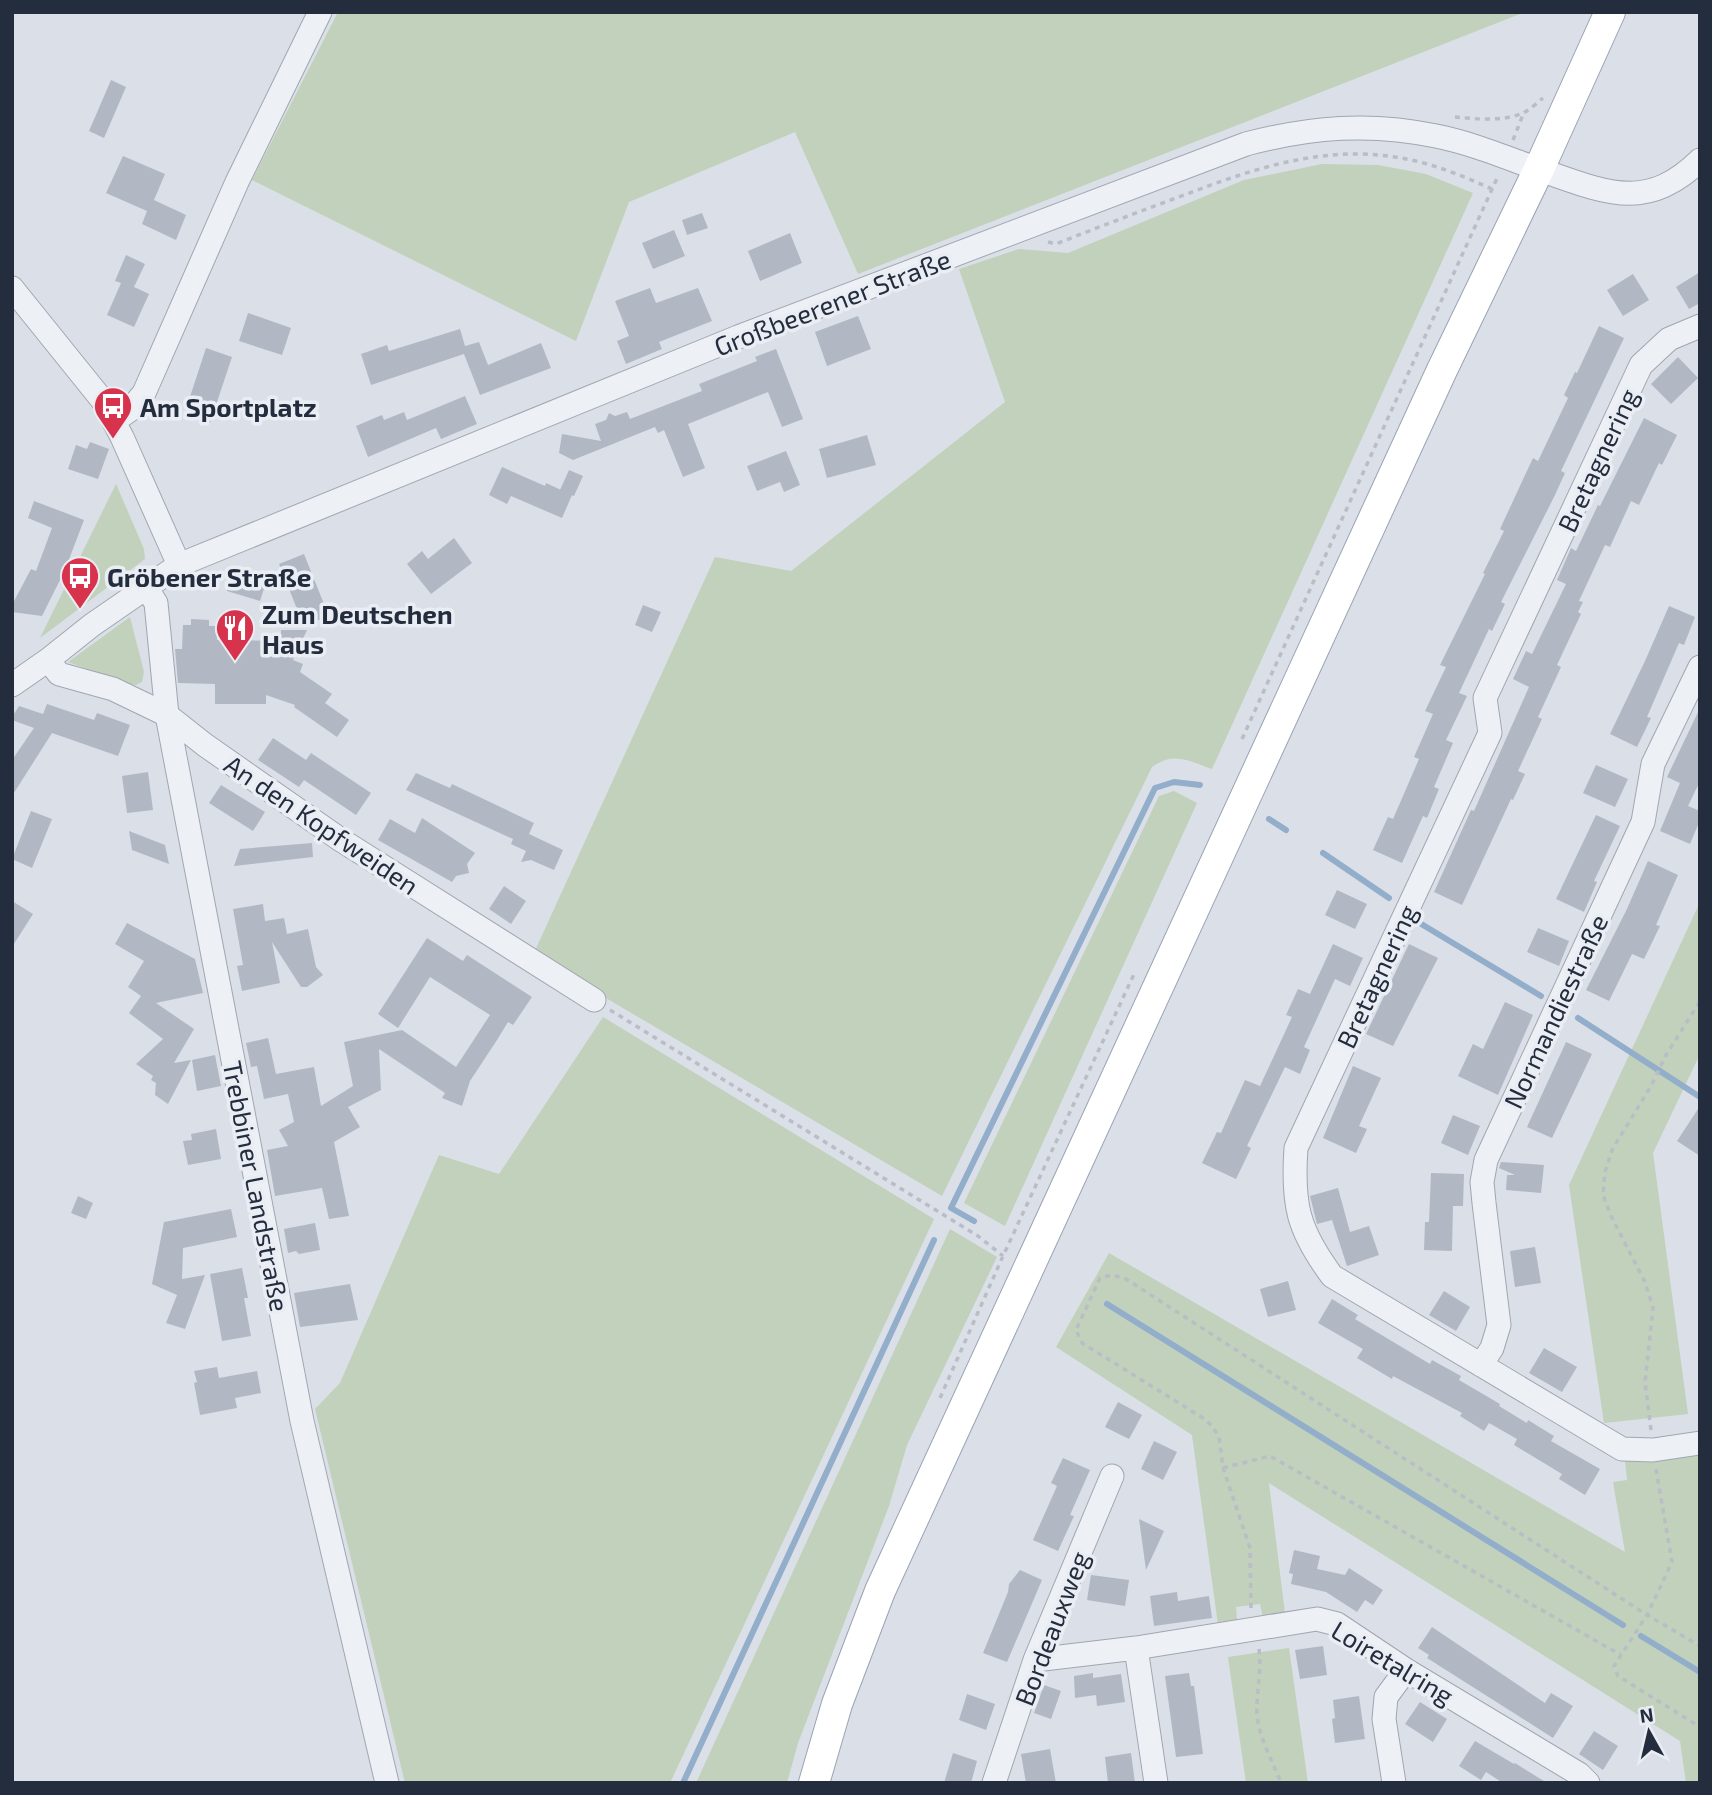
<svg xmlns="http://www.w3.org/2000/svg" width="1712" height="1795" font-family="'Exo 2',sans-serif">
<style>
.green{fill:#c1d1bb}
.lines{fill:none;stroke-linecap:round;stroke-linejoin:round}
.stream{stroke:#92aeca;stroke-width:6}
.building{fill:#b1b8c4}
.minor-casing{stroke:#a0a6b1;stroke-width:25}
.major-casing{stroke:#99a4b3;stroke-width:32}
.path{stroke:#b9bdc5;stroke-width:3.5;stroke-dasharray:5 5;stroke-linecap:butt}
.minor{stroke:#edf0f5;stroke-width:23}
.major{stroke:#fff;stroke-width:30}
.labels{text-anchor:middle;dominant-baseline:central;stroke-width:7;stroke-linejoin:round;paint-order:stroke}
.street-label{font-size:26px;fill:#242d3d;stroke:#eaeef4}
.poi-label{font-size:26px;font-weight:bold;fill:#242d3d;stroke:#eaeef4;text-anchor:start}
</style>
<rect width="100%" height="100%" fill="#dbdfe7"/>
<!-- green -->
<path class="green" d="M 338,12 L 1525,12 L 858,274 L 795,132 L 629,202 L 576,341 L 252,180 Z
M 1322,164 L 1378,165 L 1426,174 L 1473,193 L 1212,769 C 1188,761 1174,751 1152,767 L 942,1196 L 533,955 L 715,557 L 791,571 L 1005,402 L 959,269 L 1019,249 L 1068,253 L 1244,180 Z
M 116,484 L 144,549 L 145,559 L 40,638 Z
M 130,617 L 144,672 L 142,682 L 136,685 L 129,684 L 68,662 Z
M 1174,791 L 1197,803 L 1005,1226 L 964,1203 L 1159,796 Z
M 1700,902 L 1700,1054 L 1653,1153 L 1688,1414 L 1604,1423 L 1569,1185 Z
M 603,1017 L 934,1219 L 670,1783 L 405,1783 L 315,1409 L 340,1383 L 439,1155 L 499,1174 Z
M 950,1229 L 997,1257 L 907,1445 L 889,1506 L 798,1743 L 787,1783 L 696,1783 Z
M 1109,1253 L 1625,1552 L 1613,1482 L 1627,1480 L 1625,1461 L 1698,1452 L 1700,1783 L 1686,1783 L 1680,1741 L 1269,1483 L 1285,1614 L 1263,1617 L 1260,1604 L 1236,1607 L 1237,1621 L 1218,1625 L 1192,1435 L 1056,1347 Z
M 1289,1648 L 1308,1783 L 1246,1783 L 1228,1657 Z"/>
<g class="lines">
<!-- stream -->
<path class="stream" d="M 1269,819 L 1286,830
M 1323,853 L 1389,898
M 1418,922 L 1541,996
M 1578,1018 L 1700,1097
M 974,1221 L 951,1208 L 1155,788 L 1174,782 L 1200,785
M 1107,1304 L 1623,1625
M 1641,1636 L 1700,1672
M 683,1783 L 934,1240"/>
</g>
<!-- building -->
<path class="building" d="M 111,80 L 126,87 L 104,138 L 89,131 Z
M 123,156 L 165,174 L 154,200 L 186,215 L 176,240 L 142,224 L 147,211 L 106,193 Z
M 702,213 L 708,228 L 687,235 L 682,220 Z
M 674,230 L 685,256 L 653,269 L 642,243 Z
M 790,233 L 802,263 L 760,281 L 748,251 Z
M 126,255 L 145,264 L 134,287 L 149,294 L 134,327 L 107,315 L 121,283 L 115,281 Z
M 1700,272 L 1700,303 L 1689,309 L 1676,287 Z
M 1633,274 L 1649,300 L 1623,316 L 1607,290 Z
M 650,288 L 656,303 L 698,288 L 712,321 L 659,342 L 662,349 L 626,364 L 617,341 L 629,336 L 615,301 Z
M 248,313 L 291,328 L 282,355 L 239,341 Z
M 858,316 L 871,349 L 827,366 L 815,332 Z
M 1599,326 L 1624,338 L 1561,471 L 1565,473 L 1554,497 L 1501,602 L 1505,604 L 1492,631 L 1489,629 L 1459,693 L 1467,696 L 1446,740 L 1453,743 L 1434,787 L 1439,789 L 1427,818 L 1423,816 L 1402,863 L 1373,850 L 1388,817 L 1393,819 L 1419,759 L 1414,757 L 1433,714 L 1425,711 L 1446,667 L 1440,665 L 1485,574 L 1483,573 L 1504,531 L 1500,529 L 1533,458 L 1538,461 L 1568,398 L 1564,395 L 1575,372 L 1577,373 Z
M 460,329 L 465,346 L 479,342 L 488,365 L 541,343 L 551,368 L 480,395 L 464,354 L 371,385 L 361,354 L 387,345 L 389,351 Z
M 206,348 L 232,357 L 210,423 L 184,415 Z
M 776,349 L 803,419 L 782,427 L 768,392 L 688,424 L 705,468 L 683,477 L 664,430 L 658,433 L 655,427 L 573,460 L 559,453 L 562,434 L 601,441 L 595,424 L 606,420 L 609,413 L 615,416 L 627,412 L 630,419 L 702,391 L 699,384 L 757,361 L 755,357 Z
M 1678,357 L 1698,378 L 1671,404 L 1651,384 Z
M 465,396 L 477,424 L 441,439 L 436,428 L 368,457 L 356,426 L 382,415 L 384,420 L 404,412 L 407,420 Z
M 1644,418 L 1677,435 L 1662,465 L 1659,463 L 1639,505 L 1631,501 L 1610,547 L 1605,545 L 1579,601 L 1583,602 L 1578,612 L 1581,614 L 1557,665 L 1561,667 L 1538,717 L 1542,719 L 1518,771 L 1525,774 L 1513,800 L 1511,799 L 1462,905 L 1434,892 L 1471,810 L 1474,811 L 1529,687 L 1513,679 L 1526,651 L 1532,654 L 1566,584 L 1557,580 L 1571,548 L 1576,551 L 1598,505 L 1600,506 Z
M 867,435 L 876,465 L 827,478 L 819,449 Z
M 90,442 L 109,449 L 98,479 L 68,469 L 76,445 L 87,449 Z
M 786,451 L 800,485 L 784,492 L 780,482 L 757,491 L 747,466 Z
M 502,467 L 545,486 L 546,483 L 572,495 L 562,518 L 511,496 L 507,504 L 489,495 Z
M 569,470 L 583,476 L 574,496 L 560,490 Z
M 34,501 L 84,520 L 65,570 L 42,616 L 12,612 L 12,605 L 31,569 L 36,571 L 52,528 L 28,518 Z
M 454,538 L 472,563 L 431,594 L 407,564 L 422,551 L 428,559 Z
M 304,554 L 332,624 L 299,614 L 279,564 Z
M 234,568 L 267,579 L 260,601 L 227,591 Z
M 643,605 L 661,612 L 652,632 L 635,625 Z
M 1669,606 L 1695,617 L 1684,645 L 1679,643 L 1647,717 L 1651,718 L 1637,747 L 1610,734 L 1645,661 Z
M 191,619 L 209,620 L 209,626 L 218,626 L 217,640 L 281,641 L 281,630 L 307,630 L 293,660 L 303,664 L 300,672 L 332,694 L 325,703 L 349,720 L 337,737 L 294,707 L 295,705 L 266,695 L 266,704 L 215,704 L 215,684 L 178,683 L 175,649 L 182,649 L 183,625 L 191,625 Z
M 47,704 L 94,720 L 97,713 L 130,725 L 118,756 L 52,733 L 12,796 L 12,760 L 34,728 L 12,720 L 12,717 L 19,706 L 43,714 Z
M 1700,708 L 1700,781 L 1688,806 L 1700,811 L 1700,820 L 1690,844 L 1660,831 L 1680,783 L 1667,777 Z
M 273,738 L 306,760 L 311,753 L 371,793 L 356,815 L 304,780 L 299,787 L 258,760 Z
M 1596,765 L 1628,779 L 1615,807 L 1583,793 Z
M 148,772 L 153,810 L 127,813 L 122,776 Z
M 416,773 L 450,788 L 452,784 L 534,823 L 529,834 L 563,850 L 554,870 L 531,860 L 521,862 L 526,851 L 511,844 L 513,839 L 406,790 Z
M 221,785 L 265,812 L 253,831 L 209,803 Z
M 31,811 L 52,819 L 32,868 L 12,859 Z
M 1596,815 L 1620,826 L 1594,881 L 1597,882 L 1584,912 L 1556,899 Z
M 422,818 L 475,853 L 467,864 L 469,873 L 456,876 L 452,882 L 378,840 L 390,819 L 415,833 Z
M 129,831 L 165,845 L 169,864 L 132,850 Z
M 312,843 L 313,857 L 234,866 L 240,849 Z
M 1648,861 L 1678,875 L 1656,925 L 1660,926 L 1644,959 L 1632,954 L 1609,1001 L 1586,990 L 1626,911 Z
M 504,886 L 526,901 L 511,924 L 489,909 Z
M 1337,890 L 1367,904 L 1355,929 L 1325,915 Z
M 12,901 L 33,914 L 12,947 Z
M 263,904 L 265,921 L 284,918 L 287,934 L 308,929 L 316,967 L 323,975 L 307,987 L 301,987 L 272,942 L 280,983 L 242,991 L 237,966 L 243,965 L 233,909 Z
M 127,923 L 195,959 L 203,993 L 156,1003 L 194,1029 L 174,1063 L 191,1060 L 168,1104 L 155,1095 L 156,1083 L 151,1080 L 153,1076 L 136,1064 L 163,1039 L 129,1013 L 141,996 L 128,987 L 144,961 L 115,944 Z
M 1538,928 L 1569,941 L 1559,966 L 1527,952 Z
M 427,938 L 463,961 L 467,955 L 532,997 L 513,1025 L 508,1022 L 497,1040 L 470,1081 L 462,1106 L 442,1098 L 445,1093 L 379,1049 L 381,1090 L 348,1107 L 360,1127 L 334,1142 L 349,1216 L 329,1219 L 322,1188 L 275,1196 L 267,1150 L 288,1146 L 279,1130 L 294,1122 L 288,1094 L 264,1099 L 257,1066 L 251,1067 L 246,1043 L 268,1038 L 276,1074 L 314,1067 L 321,1106 L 353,1086 L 344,1042 L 402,1030 L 456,1067 L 490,1015 L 430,977 L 398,1028 L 378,1014 Z
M 1333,944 L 1363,958 L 1350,986 L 1335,979 L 1304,1047 L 1310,1050 L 1300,1074 L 1285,1067 L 1247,1146 L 1251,1148 L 1236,1179 L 1202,1163 L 1217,1132 L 1221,1133 L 1245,1080 L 1260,1086 L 1292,1017 L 1286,1015 L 1298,989 L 1310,994 Z
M 1409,944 L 1438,958 L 1393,1046 L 1366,1034 Z
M 1505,1002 L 1533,1015 L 1498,1095 L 1458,1076 L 1473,1044 L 1483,1049 Z
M 1566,1042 L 1592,1054 L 1552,1138 L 1527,1127 Z
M 215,1055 L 221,1086 L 197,1091 L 192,1060 Z
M 1353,1066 L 1381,1078 L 1359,1126 L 1367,1129 L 1356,1153 L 1323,1138 Z
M 1700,1106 L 1700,1156 L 1677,1141 Z
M 1453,1115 L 1480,1126 L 1468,1155 L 1441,1143 Z
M 216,1129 L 221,1159 L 188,1165 L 183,1141 L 192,1140 L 191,1134 Z
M 1501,1162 L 1544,1165 L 1541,1193 L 1506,1190 L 1507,1175 L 1515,1175 L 1499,1168 Z
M 1431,1173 L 1464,1174 L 1463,1206 L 1453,1206 L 1452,1251 L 1424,1250 L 1425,1222 L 1429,1222 Z
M 1338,1188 L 1350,1232 L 1369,1226 L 1379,1255 L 1347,1266 L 1332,1220 L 1317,1224 L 1310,1196 Z
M 78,1196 L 93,1203 L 86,1219 L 71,1213 Z
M 231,1209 L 237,1237 L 183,1248 L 182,1279 L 205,1275 L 185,1329 L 166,1323 L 177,1295 L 152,1284 L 164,1222 Z
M 315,1223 L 320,1250 L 299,1254 L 296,1251 L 288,1253 L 284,1229 Z
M 1535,1247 L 1541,1283 L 1515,1287 L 1510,1251 Z
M 242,1268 L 248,1298 L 244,1298 L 251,1336 L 222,1341 L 210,1274 Z
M 1288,1281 L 1296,1310 L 1268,1317 L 1260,1289 Z
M 350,1284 L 358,1320 L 300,1327 L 294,1293 Z
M 1444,1291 L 1470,1307 L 1456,1331 L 1429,1315 Z
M 1332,1299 L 1358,1315 L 1355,1319 L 1430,1364 L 1432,1360 L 1461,1376 L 1459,1380 L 1500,1404 L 1499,1406 L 1527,1423 L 1528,1420 L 1554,1436 L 1551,1441 L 1600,1469 L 1585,1495 L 1559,1479 L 1562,1474 L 1514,1445 L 1517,1439 L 1489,1423 L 1484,1431 L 1460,1416 L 1462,1413 L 1393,1376 L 1392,1379 L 1357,1358 L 1363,1349 L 1318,1323 Z
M 1544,1348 L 1577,1367 L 1562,1392 L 1529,1373 Z
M 217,1367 L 219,1378 L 257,1371 L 261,1393 L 235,1398 L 237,1408 L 200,1415 L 194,1383 L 197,1382 L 194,1371 Z
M 1118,1402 L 1142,1415 L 1129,1439 L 1105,1427 Z
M 1154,1441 L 1177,1452 L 1163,1480 L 1141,1469 Z
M 1063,1458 L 1090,1470 L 1070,1515 L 1074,1516 L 1058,1551 L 1033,1540 L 1057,1486 L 1051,1483 Z
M 1139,1519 L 1164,1531 L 1146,1570 Z
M 1294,1550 L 1320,1556 L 1317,1569 L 1345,1575 L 1349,1568 L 1383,1590 L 1373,1605 L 1365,1600 L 1357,1612 L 1326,1592 L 1291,1584 L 1293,1574 L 1289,1573 Z
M 1020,1570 L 1042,1580 L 1007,1662 L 983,1653 L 1008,1592 L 1009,1584 Z
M 1091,1575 L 1129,1580 L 1125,1606 L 1087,1600 Z
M 1177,1592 L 1178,1601 L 1209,1596 L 1212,1618 L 1154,1626 L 1150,1596 Z
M 1432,1627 L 1545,1703 L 1551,1693 L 1573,1706 L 1553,1738 L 1427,1658 L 1429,1655 L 1418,1648 Z
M 1323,1646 L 1327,1675 L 1300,1679 L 1295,1650 Z
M 1093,1673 L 1093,1678 L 1121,1674 L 1125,1702 L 1097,1706 L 1096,1695 L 1075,1698 L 1074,1676 Z
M 1189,1673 L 1191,1686 L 1194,1686 L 1203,1754 L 1176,1757 L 1165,1676 Z
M 1044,1685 L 1061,1691 L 1051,1719 L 1034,1713 Z
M 967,1694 L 995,1704 L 986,1730 L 959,1720 Z
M 1359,1696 L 1365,1739 L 1335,1743 L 1332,1719 L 1335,1718 L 1333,1700 Z
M 1420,1702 L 1447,1719 L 1433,1742 L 1405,1724 Z
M 1594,1731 L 1618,1746 L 1603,1770 L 1579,1754 Z
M 1475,1741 L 1514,1764 L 1515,1763 L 1547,1783 L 1503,1783 L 1486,1772 L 1481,1780 L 1459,1766 Z
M 1050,1749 L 1056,1783 L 1026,1783 L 1021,1754 Z
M 953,1753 L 977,1761 L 971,1783 L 944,1783 Z
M 1131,1753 L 1135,1783 L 1108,1783 L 1105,1757 Z"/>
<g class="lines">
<!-- minor casing -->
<g class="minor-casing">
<path id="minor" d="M 12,288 L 103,401 L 122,437 L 179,565
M 1700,326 L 1669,339 L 1641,365 L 1485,698 L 1490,733 L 1296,1148 C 1292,1205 1298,1230 1332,1276 L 1622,1449 L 1653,1450 L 1700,1443
M 114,421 L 130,410 L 144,393 L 237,182 L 320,12
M 146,587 L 156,603 L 167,715 L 302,1421 L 387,1783
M 48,660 L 59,674 L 113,689 L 167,715 L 205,745 L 341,840 L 594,1000
M 12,685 L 48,660 L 92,625 L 179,565 L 738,337 L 1246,144 C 1311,127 1370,122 1436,136 C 1476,144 1514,161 1552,174 C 1611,195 1650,209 1700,160
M 1481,1365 L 1492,1348 L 1499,1325 L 1484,1203 L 1482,1182 L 1486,1160 L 1643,822 L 1653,764 L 1700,667
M 1136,1648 L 1156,1783
M 1035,1660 L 1136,1648 L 1317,1619 L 1337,1624 L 1406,1670 L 1579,1774 L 1588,1783
M 994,1783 L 1035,1660 L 1112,1476
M 1394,1783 L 1384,1719 L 1386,1697 L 1406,1670"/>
</g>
<!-- major casing -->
<g class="major-casing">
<path id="major" d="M 814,1783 L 837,1704 L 880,1591 L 1442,370 L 1539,169 L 1610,12"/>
</g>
<!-- path -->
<path class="path" d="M 1455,117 C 1477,119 1505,122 1525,112 C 1531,109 1538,102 1543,98
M 1513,140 L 1524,112
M 1048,242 L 1056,244 C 1096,228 1136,213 1176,198 C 1247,171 1318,145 1395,157 C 1429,162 1461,175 1492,189
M 1242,739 L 1498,176
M 610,1010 L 978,1236 L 1003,1256
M 940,1398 L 1003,1256 L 1135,972
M 1651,1430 L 1645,1382 L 1653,1308 L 1645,1282 L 1611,1216 L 1603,1195 L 1605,1172 L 1612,1150 L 1651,1086 L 1666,1055 L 1700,1001
M 1223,1468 L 1270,1456 L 1621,1655
M 1656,1469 L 1672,1562 L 1647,1615 L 1614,1666 L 1618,1676 L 1700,1727
M 1251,1608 L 1250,1548 L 1223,1468 L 1219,1437 L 1212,1426 L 1203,1418 L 1082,1343 L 1076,1330 L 1100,1278 L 1112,1275 L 1126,1279 L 1647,1615 L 1700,1646
M 1259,1649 C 1262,1672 1256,1693 1257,1715 C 1259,1738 1273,1762 1281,1783"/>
<!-- minor -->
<use href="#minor" class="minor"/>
<!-- major -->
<use href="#major" class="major"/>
</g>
<!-- icons -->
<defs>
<g id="bus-pin" transform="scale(2.0125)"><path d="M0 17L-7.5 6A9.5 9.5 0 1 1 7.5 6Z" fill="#d8334d" stroke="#eaeef4"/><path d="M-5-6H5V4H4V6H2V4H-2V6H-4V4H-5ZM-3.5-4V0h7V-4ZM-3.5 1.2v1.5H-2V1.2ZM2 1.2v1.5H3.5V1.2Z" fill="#fff"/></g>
<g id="restaurant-pin" transform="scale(2.0125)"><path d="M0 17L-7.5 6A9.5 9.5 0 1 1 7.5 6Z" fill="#d8334d" stroke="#eaeef4"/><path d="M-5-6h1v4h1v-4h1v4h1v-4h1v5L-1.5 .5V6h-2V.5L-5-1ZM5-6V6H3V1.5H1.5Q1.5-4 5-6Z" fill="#fff"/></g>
</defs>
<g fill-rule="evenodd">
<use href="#bus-pin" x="113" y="406"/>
<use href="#bus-pin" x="80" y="576"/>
<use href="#restaurant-pin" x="235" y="628"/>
</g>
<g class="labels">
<!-- street labels -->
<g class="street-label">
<text transform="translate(832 302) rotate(-21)">Großbeerener Straße</text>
<text transform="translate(1597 460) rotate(-65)">Bretagnering</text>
<text transform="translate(322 824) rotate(34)">An den Kopfweiden</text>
<text transform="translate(1376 976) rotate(-65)">Bretagnering</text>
<text transform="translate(1555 1011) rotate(-65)">Normandiestraße</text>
<text transform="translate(257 1186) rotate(79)">Trebbiner Landstraße</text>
<text transform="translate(1051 1628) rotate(-69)">Bordeauxweg</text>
<text transform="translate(1393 1662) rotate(31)">Loiretalring</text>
</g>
<!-- poi labels -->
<g class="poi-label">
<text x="140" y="406">Am Sportplatz</text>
<text x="107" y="576">Gröbener Straße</text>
<text x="262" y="613">Zum Deutschen<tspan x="262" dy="30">Haus</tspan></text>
</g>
</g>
<!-- border -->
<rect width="1712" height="1795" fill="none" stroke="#242d3d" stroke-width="28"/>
<!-- north arrow -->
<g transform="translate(1649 1732) rotate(352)" stroke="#eaeef4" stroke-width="5" paint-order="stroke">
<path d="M0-5L12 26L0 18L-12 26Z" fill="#242d3d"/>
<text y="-10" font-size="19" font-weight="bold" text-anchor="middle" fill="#242d3d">N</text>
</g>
</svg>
